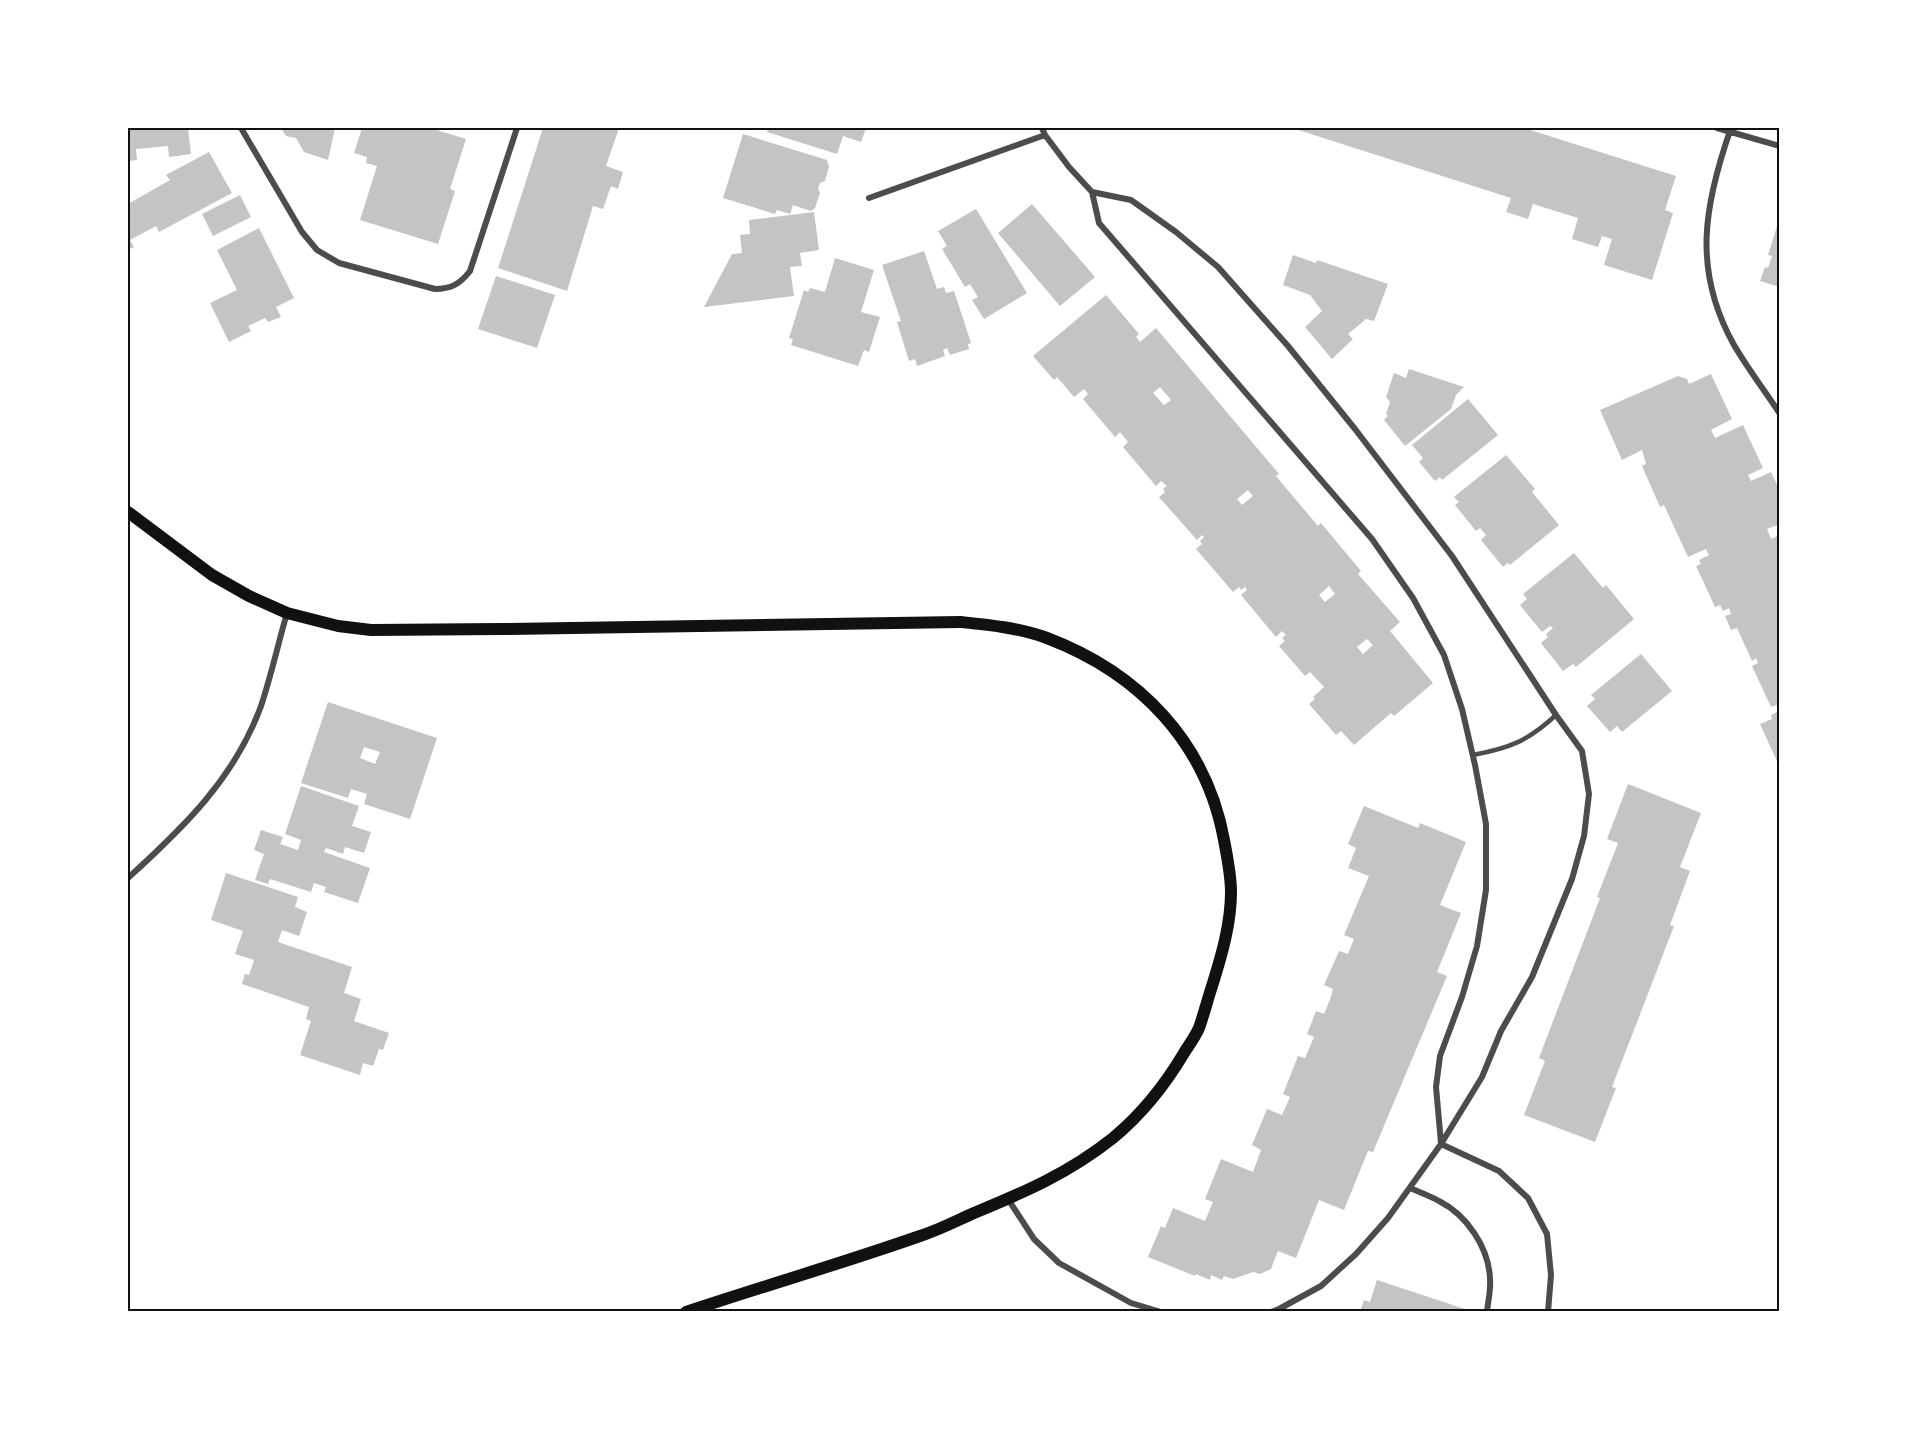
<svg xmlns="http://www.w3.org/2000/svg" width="1907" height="1439" font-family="Georgia,serif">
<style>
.building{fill:#c4c4c4;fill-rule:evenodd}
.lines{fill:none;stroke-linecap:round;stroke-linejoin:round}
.service{stroke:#4c4c4c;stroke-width:4.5}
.minor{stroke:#4c4c4c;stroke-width:6}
.secondary{stroke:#111;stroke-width:12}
.neatline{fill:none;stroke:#111;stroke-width:2}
</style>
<rect width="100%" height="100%" fill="#fff"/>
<!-- building -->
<path class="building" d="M 128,128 L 188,128 L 191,154 L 169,157 L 168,146 L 136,149 L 137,160 L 128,161 Z
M 281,128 L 335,128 L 328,160 L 304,152 L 296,138 L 286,136 Z
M 362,128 L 430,128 L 466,139 L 450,189 L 455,191 L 438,244 L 360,220 L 377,166 L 366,163 L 367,157 L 354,153 Z
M 543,128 L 619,128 L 606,166 L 623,172 L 618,189 L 611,186 L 603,209 L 593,206 L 567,291 L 498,268 Z
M 768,128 L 866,128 L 861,142 L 843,136 L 837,154 L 767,132 Z
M 1292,128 L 1524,128 L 1676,176 L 1665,210 L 1673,213 L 1652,280 L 1604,265 L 1612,239 L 1602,236 L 1598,247 L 1572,239 L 1578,218 L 1533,204 L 1528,219 L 1506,212 L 1511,198 Z
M 743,134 L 827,160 L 829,167 L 825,181 L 820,183 L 818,189 L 820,193 L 815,208 L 811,211 L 793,205 L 790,214 L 777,210 L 775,214 L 723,198 Z
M 209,152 L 232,193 L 159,232 L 156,226 L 130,240 L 134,247 L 128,250 L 128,204 L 170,180 L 166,175 Z
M 240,195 L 251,217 L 213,236 L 202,214 Z
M 1032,204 L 1095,277 L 1060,306 L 998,233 Z
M 976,209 L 1027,293 L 984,319 L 972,300 L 978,297 L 970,284 L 965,287 L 942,249 L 947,246 L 938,231 Z
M 814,212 L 819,250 L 800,253 L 802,266 L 790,267 L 794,296 L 704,307 L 732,254 L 742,253 L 740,235 L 750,234 L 749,220 Z
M 1777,226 L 1780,227 L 1780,287 L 1760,281 L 1765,267 L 1768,268 L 1772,256 L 1768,255 Z
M 259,228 L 294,298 L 276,307 L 281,317 L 268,322 L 265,318 L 248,326 L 251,331 L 229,342 L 210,303 L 237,290 L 217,250 Z
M 924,251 L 937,289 L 944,287 L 946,293 L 954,291 L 971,343 L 968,344 L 969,349 L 950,355 L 947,348 L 943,350 L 945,356 L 917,366 L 915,359 L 909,361 L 897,322 L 901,321 L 882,265 Z
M 1293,255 L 1316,263 L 1317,260 L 1388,284 L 1374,321 L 1366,319 L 1348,334 L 1353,339 L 1332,359 L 1305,327 L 1322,311 L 1310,295 L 1283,285 Z
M 835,258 L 874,270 L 861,312 L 880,317 L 869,352 L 864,350 L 858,366 L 791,345 L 793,339 L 789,338 L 804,290 L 808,292 L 810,288 L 825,292 Z
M 496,276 L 555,295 L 537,348 L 478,329 Z
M 1106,295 L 1139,334 L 1136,337 L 1140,342 L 1156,328 L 1279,474 L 1276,476 L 1318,526 L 1321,523 L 1361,571 L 1358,574 L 1400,622 L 1390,631 L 1433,683 L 1394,716 L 1391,713 L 1354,745 L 1341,731 L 1336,735 L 1309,704 L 1315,699 L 1313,697 L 1324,687 L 1310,672 L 1305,676 L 1279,646 L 1285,641 L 1282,638 L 1286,635 L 1282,631 L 1276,637 L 1241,595 L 1247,590 L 1245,587 L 1241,590 L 1239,587 L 1233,592 L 1196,549 L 1202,544 L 1200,541 L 1204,537 L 1202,535 L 1197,540 L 1159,497 L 1165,492 L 1163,489 L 1167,486 L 1161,481 L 1156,486 L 1123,447 L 1128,442 L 1120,432 L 1115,437 L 1083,399 L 1088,394 L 1084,389 L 1074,397 L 1057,377 L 1054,380 L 1033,356 ZM 1160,387 L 1171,400 L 1164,405 L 1153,393 ZM 1248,490 L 1253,496 L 1242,505 L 1237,499 ZM 1329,586 L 1335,594 L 1325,602 L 1319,595 ZM 1367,639 L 1373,645 L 1363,654 L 1357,647 Z
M 1409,369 L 1464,387 L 1456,395 L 1451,409 L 1405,446 L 1384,420 L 1388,416 L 1386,414 L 1390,402 L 1386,397 L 1394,373 L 1406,378 Z
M 1711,374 L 1732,419 L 1711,430 L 1715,438 L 1743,425 L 1763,468 L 1748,475 L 1751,481 L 1771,472 L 1780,491 L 1780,524 L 1767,529 L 1771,539 L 1780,535 L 1780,768 L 1760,724 L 1772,719 L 1771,715 L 1779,711 L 1777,705 L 1771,707 L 1752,666 L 1758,663 L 1756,658 L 1752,661 L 1737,628 L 1731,630 L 1725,616 L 1731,614 L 1729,608 L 1723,611 L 1720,605 L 1715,607 L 1696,566 L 1701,564 L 1699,560 L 1709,555 L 1706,549 L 1688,557 L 1664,505 L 1660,507 L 1642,466 L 1646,464 L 1642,450 L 1622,460 L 1600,410 L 1678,376 L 1687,379 L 1689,384 Z
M 1468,399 L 1498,435 L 1442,480 L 1440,477 L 1435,481 L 1419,462 L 1423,458 L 1412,445 Z
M 1506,455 L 1535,489 L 1532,492 L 1559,525 L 1510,565 L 1508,563 L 1503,567 L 1481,540 L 1486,535 L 1480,528 L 1476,531 L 1455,505 L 1459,502 L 1454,497 Z
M 1574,553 L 1603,588 L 1606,585 L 1634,619 L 1576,667 L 1573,664 L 1563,671 L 1541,643 L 1548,637 L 1546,634 L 1553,628 L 1550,626 L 1542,632 L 1520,605 L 1527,599 L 1523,594 Z
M 1641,654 L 1672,691 L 1622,732 L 1617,726 L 1610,732 L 1587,706 L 1595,699 L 1591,695 Z
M 328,702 L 437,738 L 410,819 L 364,804 L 367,794 L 351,789 L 348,798 L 301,783 ZM 364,747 L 380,752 L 375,764 L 360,758 Z
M 1628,784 L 1701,813 L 1680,867 L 1690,871 L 1670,925 L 1674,926 L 1612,1087 L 1616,1088 L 1595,1142 L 1524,1115 L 1545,1061 L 1539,1058 L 1600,898 L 1597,897 L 1618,843 L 1607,839 Z
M 301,786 L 359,806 L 352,826 L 371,832 L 364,853 L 345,847 L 343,854 L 326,848 L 324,852 L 370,868 L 358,903 L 324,892 L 326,887 L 314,883 L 311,892 L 270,879 L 268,884 L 255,880 L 264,854 L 254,850 L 261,830 L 283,837 L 280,844 L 298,850 L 301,840 L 285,834 Z
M 1364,806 L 1418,828 L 1420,823 L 1466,842 L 1440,905 L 1461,913 L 1437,972 L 1447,976 L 1373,1152 L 1368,1151 L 1344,1210 L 1319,1200 L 1296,1258 L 1278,1251 L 1271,1269 L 1260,1274 L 1253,1272 L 1233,1279 L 1224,1276 L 1222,1280 L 1211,1275 L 1210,1280 L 1196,1274 L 1195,1276 L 1148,1257 L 1161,1226 L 1165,1228 L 1173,1208 L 1205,1221 L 1213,1202 L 1205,1199 L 1221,1159 L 1253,1172 L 1261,1150 L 1252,1145 L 1267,1109 L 1282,1115 L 1290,1097 L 1283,1094 L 1298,1056 L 1305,1058 L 1314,1037 L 1307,1034 L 1316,1011 L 1324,1014 L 1331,997 L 1333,989 L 1324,985 L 1339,951 L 1348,954 L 1354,939 L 1344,935 L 1369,876 L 1348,868 L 1356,848 L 1348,844 Z
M 226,873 L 298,897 L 295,907 L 307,912 L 299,936 L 282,930 L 278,942 L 352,967 L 344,993 L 361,999 L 354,1021 L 389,1033 L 383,1050 L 379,1049 L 373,1066 L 363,1063 L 360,1075 L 300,1055 L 311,1021 L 306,1019 L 309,1007 L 242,984 L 245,974 L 249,975 L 254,960 L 235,954 L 243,931 L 211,920 Z
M 1377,1280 L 1471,1311 L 1471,1312 L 1360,1312 L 1364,1300 L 1370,1302 Z"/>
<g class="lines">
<!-- service -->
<path class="service" d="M 1473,755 C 1510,748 1528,741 1556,715"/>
<!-- minor -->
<path class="minor" d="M 241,128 L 302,232 L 317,250 L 339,263 L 435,289 C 451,289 460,284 470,271 L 517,128
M 1042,128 L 1045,135 L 1069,167 L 1092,192 L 1099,223 L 1372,539 L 1413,598 L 1444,655 L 1462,709 L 1475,765 L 1486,824 L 1486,890 L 1477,946 L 1462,997 L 1440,1056 L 1436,1087 L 1441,1143
M 1717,128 L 1780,146
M 1731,128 C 1704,205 1692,270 1734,345 C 1748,369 1765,391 1780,414
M 1092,192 L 1131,200 L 1176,232 L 1218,267 L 1288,346 L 1355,429 L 1452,556 L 1556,715 L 1582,751 L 1589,794 L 1584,836 L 1572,879 L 1532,977 L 1501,1031 L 1482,1077 L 1441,1144 L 1388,1218 L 1356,1254 L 1321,1286 L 1279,1309 L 1271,1312
M 869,198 L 1045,135
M 128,878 C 183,828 235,778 261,706 C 271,676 278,644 287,613
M 1441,1144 L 1499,1171 L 1528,1198 L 1547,1234 L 1551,1275 L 1548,1312
M 1410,1188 C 1419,1192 1430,1196 1439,1201 C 1467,1215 1489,1248 1490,1279 C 1491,1290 1488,1301 1487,1312
M 1008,1199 L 1034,1239 L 1059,1263 L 1131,1303 L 1161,1312"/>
<!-- secondary -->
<path class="secondary" d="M 128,512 L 212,575 L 249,596 L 287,613 L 338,626 L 371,630 L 502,629 L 961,622 C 990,625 1020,628 1047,638 C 1139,673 1206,742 1224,840 C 1227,856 1231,875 1231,892 C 1231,923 1222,954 1213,983 C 1208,998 1204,1014 1199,1028 C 1195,1037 1189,1045 1184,1053 C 1165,1085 1142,1114 1113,1138 C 1069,1173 1025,1192 974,1213 C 956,1221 939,1230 920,1236 C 843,1263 764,1286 686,1312"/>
</g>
<!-- border -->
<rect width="1907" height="1439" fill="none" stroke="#ffffff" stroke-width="258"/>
<rect x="129" y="129" width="1649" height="1181" class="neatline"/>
</svg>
